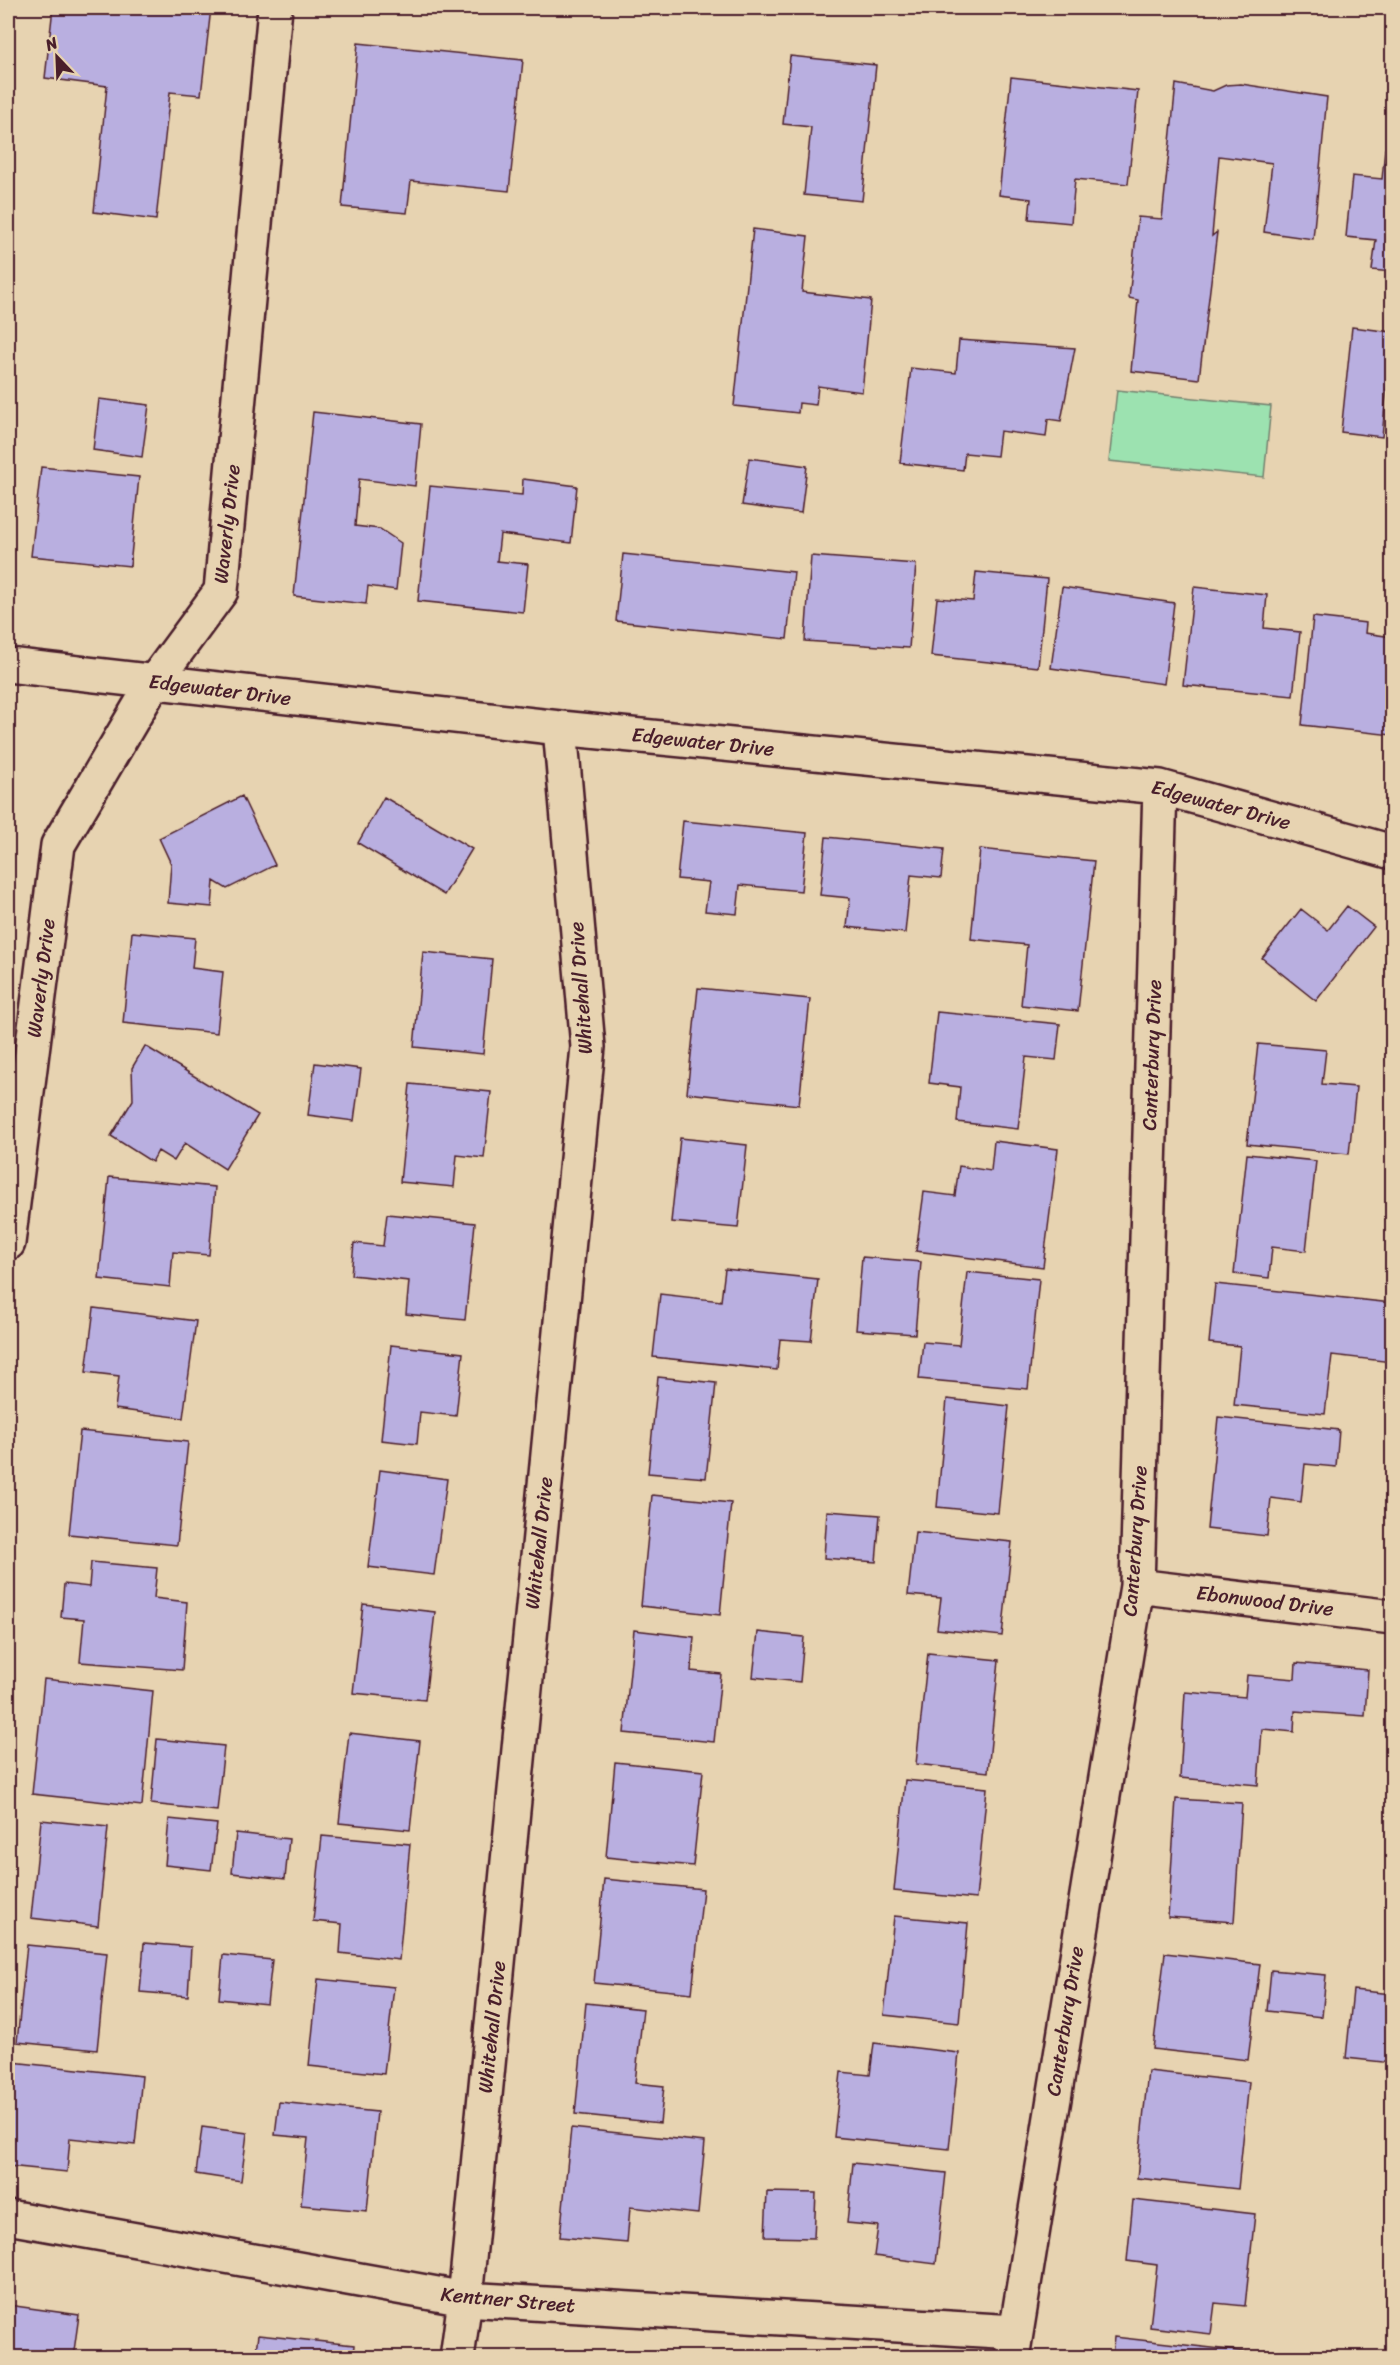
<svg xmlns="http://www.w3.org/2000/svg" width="1400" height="2365" font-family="Sriracha,sans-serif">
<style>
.green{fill:#9ce2b0;stroke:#73806e;stroke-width:1.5}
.building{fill:#b9afe0;stroke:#4a1f2b;stroke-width:1.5}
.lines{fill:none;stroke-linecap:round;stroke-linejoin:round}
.minor-casing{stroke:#4a1f2b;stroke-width:38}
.minor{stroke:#e7d3b1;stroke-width:33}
.labels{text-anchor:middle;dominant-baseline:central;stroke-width:6;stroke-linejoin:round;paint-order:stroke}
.street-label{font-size:20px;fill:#4a1f2b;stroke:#e7d3b1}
</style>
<rect width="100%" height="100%" fill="#e7d3b1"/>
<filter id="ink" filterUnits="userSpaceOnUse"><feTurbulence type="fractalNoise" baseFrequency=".0167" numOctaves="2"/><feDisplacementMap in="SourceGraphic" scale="12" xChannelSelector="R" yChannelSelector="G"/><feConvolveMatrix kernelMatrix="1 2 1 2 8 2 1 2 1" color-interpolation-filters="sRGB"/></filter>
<g filter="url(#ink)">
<!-- green -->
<path class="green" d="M 1117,390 L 1271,406 L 1264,477 L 1109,461 Z"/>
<!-- building -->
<path class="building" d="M 53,8 L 211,8 L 201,95 L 170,92 L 156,220 L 94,212 L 107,86 L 45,78 Z
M 358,43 L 523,60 L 509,191 L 411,181 L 407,213 L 342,207 Z
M 790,56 L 876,65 L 862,201 L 804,195 L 811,127 L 783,124 Z
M 1011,77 L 1138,91 L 1128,184 L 1075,179 L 1071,223 L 1029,219 L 1031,199 L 999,195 Z
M 1176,84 L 1213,91 L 1226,85 L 1241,84 L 1327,97 L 1313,239 L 1264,232 L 1272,163 L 1219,156 L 1212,236 L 1217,232 L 1199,379 L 1131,371 L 1138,300 L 1129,298 L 1138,217 L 1162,219 Z
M 1385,149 L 1392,150 L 1392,272 L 1372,270 L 1376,240 L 1346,237 L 1352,176 L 1382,179 Z
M 753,229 L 808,236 L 802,292 L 871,300 L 862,392 L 818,386 L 816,405 L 799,403 L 798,413 L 734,406 Z
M 1352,327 L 1392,332 L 1382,437 L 1341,432 Z
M 959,340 L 1075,348 L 1061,421 L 1048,419 L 1046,437 L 1000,431 L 997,456 L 965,453 L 963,470 L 900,463 L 911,368 L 956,373 Z
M 99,399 L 149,405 L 142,457 L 93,450 Z
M 313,412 L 421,424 L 415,486 L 359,479 L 355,526 L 380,529 L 401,543 L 396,590 L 368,586 L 366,604 L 294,596 Z
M 749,458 L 807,466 L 801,513 L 742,505 Z
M 41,467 L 139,477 L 130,566 L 31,556 Z
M 523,479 L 577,486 L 571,543 L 500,534 L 497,561 L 528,564 L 523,612 L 418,601 L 430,486 L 522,495 Z
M 623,554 L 794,572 L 787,639 L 616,621 Z
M 811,556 L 916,564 L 909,648 L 805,641 Z
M 976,572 L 1047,579 L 1038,667 L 931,656 L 937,598 L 973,601 Z
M 1062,587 L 1174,603 L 1164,684 L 1051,668 Z
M 1194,587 L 1267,595 L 1264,628 L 1300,632 L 1293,696 L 1183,685 Z
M 1313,617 L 1366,623 L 1365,633 L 1392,637 L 1392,735 L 1302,725 Z
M 242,796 L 275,865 L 227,889 L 214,881 L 212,907 L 168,903 L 171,864 L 159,838 Z
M 384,797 L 472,849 L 444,895 L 358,843 Z
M 683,821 L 807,833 L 801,891 L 740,885 L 737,914 L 705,911 L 709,882 L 677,879 Z
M 826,837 L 944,849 L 941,878 L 911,875 L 905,933 L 847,927 L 850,898 L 820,895 Z
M 980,849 L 1094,861 L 1078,1011 L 1021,1005 L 1027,945 L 971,939 Z
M 1347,906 L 1374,927 L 1316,1001 L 1262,958 L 1301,909 L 1328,930 Z
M 132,932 L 195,938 L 192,968 L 223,972 L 217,1033 L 123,1023 Z
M 423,952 L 492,959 L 483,1054 L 414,1047 Z
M 698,988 L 810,999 L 799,1105 L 687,1093 Z
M 937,1012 L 1060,1024 L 1056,1060 L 1026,1057 L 1018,1129 L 957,1122 L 960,1087 L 929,1083 Z
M 1258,1044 L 1326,1050 L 1322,1084 L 1356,1087 L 1349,1154 L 1247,1144 Z
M 145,1046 L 258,1115 L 225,1169 L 185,1143 L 174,1161 L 158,1151 L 152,1162 L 111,1136 L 133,1100 L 132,1068 Z
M 315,1063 L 361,1069 L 354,1121 L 308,1115 Z
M 410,1084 L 491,1092 L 484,1158 L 457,1155 L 454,1187 L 400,1182 Z
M 680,1138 L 747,1145 L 738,1228 L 671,1222 Z
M 994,1141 L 1058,1149 L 1043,1267 L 916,1251 L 924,1192 L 955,1196 L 959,1166 L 991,1171 Z
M 1247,1154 L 1316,1161 L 1306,1251 L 1272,1247 L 1269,1278 L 1234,1274 Z
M 109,1177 L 215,1187 L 209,1255 L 173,1252 L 170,1287 L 99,1279 Z
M 387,1214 L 475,1223 L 465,1320 L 406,1314 L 409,1281 L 351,1275 L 354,1243 L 383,1246 Z
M 862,1257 L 921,1262 L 915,1334 L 856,1330 Z
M 725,1269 L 818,1279 L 811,1341 L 780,1339 L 777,1370 L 653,1357 L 660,1294 L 721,1301 Z
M 967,1272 L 1039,1279 L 1028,1389 L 919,1379 L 923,1342 L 959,1345 Z
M 1215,1284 L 1392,1303 L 1392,1362 L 1332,1355 L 1325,1414 L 1234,1405 L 1240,1346 L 1209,1343 Z
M 94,1308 L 196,1321 L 183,1418 L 115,1409 L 119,1376 L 86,1372 Z
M 391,1345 L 463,1353 L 456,1416 L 420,1412 L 417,1444 L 381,1440 Z
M 658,1377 L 716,1383 L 706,1478 L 648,1473 Z
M 947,1399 L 1009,1406 L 998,1513 L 937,1507 Z
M 1218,1417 L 1339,1430 L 1336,1467 L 1305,1464 L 1301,1502 L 1271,1498 L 1267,1536 L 1207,1529 Z
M 80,1431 L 188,1442 L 177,1545 L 69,1534 Z
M 380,1470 L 447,1479 L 434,1575 L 368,1567 Z
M 652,1495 L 731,1503 L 720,1615 L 641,1606 Z
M 827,1511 L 880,1515 L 876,1562 L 824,1558 Z
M 915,1532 L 1012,1542 L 1002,1636 L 937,1629 L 941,1598 L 908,1595 Z
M 91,1562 L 157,1568 L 154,1598 L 187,1602 L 182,1670 L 80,1662 L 84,1619 L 61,1617 L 64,1584 L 89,1587 Z
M 363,1604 L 435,1612 L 425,1700 L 353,1693 Z
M 634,1630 L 694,1637 L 691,1671 L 721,1674 L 714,1742 L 624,1733 Z
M 758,1632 L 804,1637 L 800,1682 L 753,1677 Z
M 928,1653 L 999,1660 L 988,1772 L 916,1764 Z
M 1296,1663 L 1368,1670 L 1365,1716 L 1295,1711 L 1294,1732 L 1262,1729 L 1258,1785 L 1180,1778 L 1185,1692 L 1245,1697 L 1247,1675 L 1295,1679 Z
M 44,1679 L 153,1691 L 142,1806 L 32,1794 Z
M 349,1733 L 420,1741 L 410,1830 L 339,1823 Z
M 157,1739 L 224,1746 L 217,1811 L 151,1804 Z
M 615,1762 L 703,1771 L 693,1866 L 606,1857 Z
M 905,1780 L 987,1788 L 976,1899 L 894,1891 Z
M 1176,1799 L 1242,1803 L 1234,1922 L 1168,1917 Z
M 169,1819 L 217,1824 L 211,1870 L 165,1865 Z
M 41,1820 L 108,1827 L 98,1926 L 31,1918 Z
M 236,1833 L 289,1839 L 285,1879 L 232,1873 Z
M 322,1836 L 410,1844 L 399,1960 L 340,1953 L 342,1924 L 313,1921 Z
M 604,1879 L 703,1889 L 692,1993 L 594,1983 Z
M 894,1916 L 968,1923 L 959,2023 L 884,2015 Z
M 144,1943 L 191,1947 L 188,1996 L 140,1992 Z
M 27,1945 L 107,1953 L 97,2050 L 17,2042 Z
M 1165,1953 L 1260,1964 L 1248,2060 L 1153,2049 Z
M 223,1955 L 272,1960 L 267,2004 L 219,1999 Z
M 1271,1970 L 1326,1975 L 1322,2017 L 1267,2011 Z
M 318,1979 L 394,1987 L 384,2074 L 309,2066 Z
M 1353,1990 L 1392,1994 L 1392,2063 L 1346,2058 Z
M 586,2003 L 643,2009 L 635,2083 L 664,2086 L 660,2123 L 575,2114 Z
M 874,2043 L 959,2053 L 949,2149 L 834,2137 L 841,2072 L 870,2075 Z
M 12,2062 L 142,2076 L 135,2145 L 70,2138 L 67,2172 L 8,2166 L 8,2106 Z
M 1148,2071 L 1249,2082 L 1238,2189 L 1137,2178 Z
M 279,2102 L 377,2112 L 367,2211 L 301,2205 L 308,2138 L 275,2135 Z
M 202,2127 L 247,2133 L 241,2181 L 196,2174 Z
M 571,2128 L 705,2142 L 698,2214 L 630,2207 L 627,2243 L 560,2237 Z
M 853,2163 L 946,2173 L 936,2264 L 874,2256 L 878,2226 L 847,2223 Z
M 767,2192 L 816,2193 L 814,2238 L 765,2237 Z
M 1133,2200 L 1255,2214 L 1245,2306 L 1215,2303 L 1211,2334 L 1150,2327 L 1157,2265 L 1127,2261 Z
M 1391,2270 L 1392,2271 L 1392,2315 L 1386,2314 Z
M 8,2305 L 79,2315 L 73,2358 L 8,2358 Z
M 258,2335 L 354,2345 L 353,2358 L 255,2358 Z
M 1114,2337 L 1247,2352 L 1246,2358 L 1112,2358 Z"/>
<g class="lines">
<!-- minor casing -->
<g class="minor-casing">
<path id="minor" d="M 8,665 L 560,728 L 1160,787 L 1392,852
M 8,1243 L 58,845 L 154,682 L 221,591 L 275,8
M 1137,1586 L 1392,1617
M 8,2217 L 465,2299 L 1015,2332
M 457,2358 L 465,2299 L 588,1047 L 560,728
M 1012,2358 L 1137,1586 L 1160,787"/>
</g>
<!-- minor -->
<use href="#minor" class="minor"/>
</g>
</g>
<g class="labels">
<!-- street labels -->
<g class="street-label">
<text transform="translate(227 524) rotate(-84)">Waverly Drive</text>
<text transform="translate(220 690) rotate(7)">Edgewater Drive</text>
<text transform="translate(703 742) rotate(6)">Edgewater Drive</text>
<text transform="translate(1221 805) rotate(15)">Edgewater Drive</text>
<text transform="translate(41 978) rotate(-83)">Waverly Drive</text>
<text transform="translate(581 988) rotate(-94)">Whitehall Drive</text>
<text transform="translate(1152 1055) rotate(-88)">Canterbury Drive</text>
<text transform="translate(1135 1541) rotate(-86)">Canterbury Drive</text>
<text transform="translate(539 1543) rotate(-84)">Whitehall Drive</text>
<text transform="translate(1265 1601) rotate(7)">Ebonwood Drive</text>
<text transform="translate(1065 2021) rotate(-81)">Canterbury Drive</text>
<text transform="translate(492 2027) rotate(-84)">Whitehall Drive</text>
<text transform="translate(508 2300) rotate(5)">Kentner Street</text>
</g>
</g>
<!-- margin -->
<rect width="1400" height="2365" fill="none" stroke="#e7d3b1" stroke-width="30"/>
<rect x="15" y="15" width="1370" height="2335" fill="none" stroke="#4a1f2b" stroke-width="2" filter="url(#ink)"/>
<!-- north arrow -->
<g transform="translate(57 57) rotate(337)" stroke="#e7d3b1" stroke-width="4.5" paint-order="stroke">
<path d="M0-4.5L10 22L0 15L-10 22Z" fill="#4a1f2b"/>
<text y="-9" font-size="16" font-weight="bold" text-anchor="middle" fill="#4a1f2b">N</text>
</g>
</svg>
